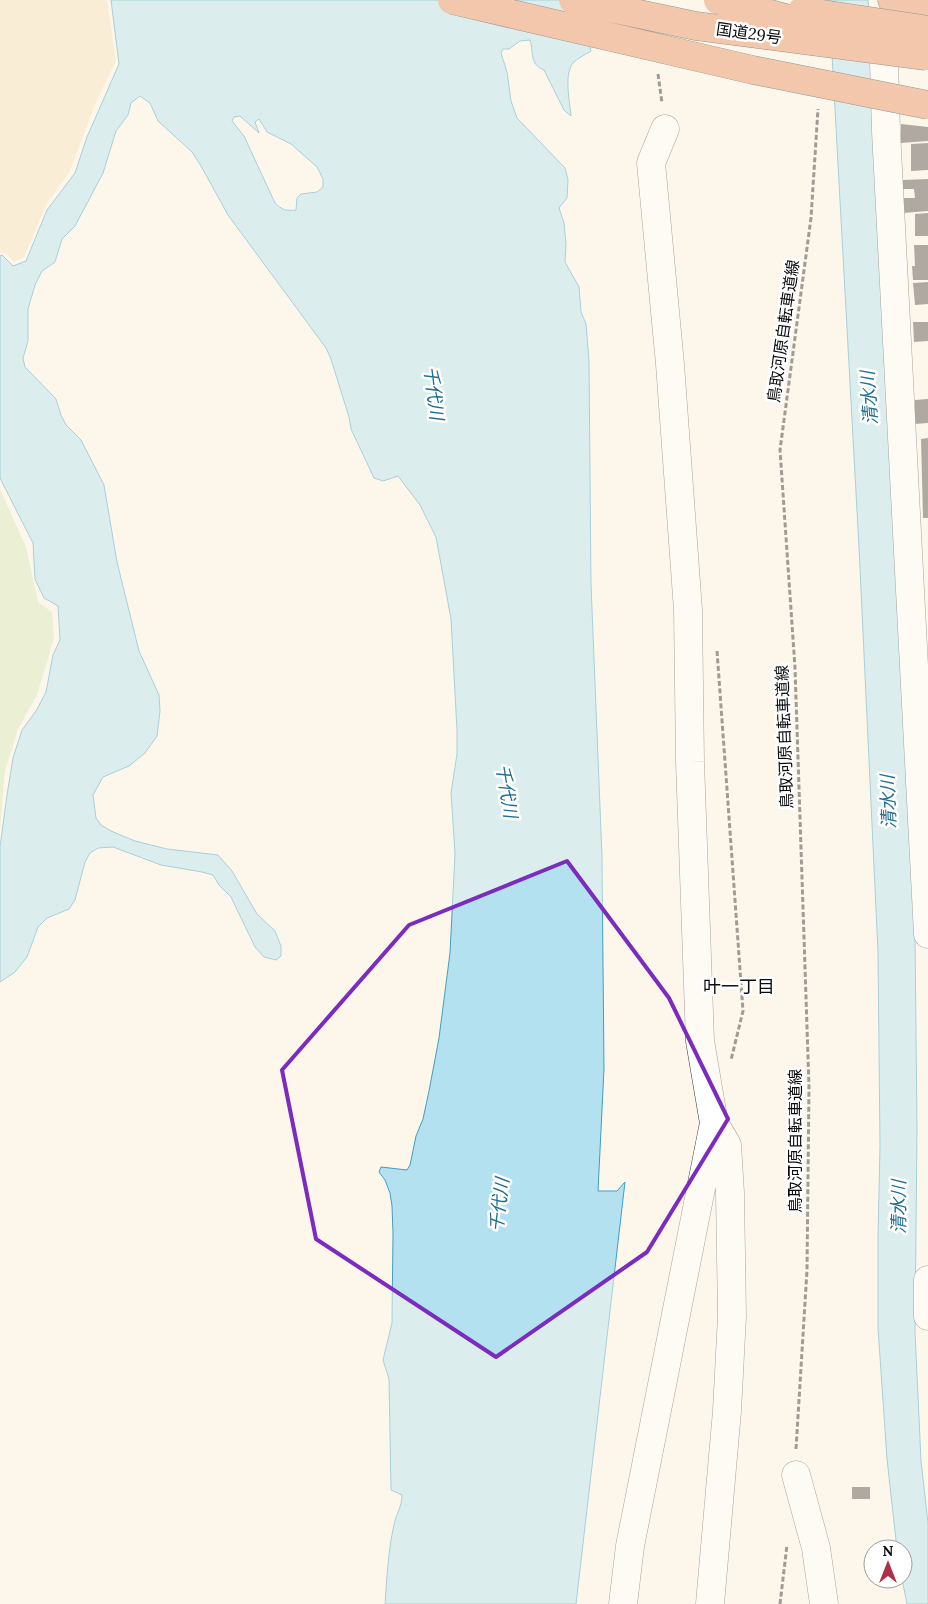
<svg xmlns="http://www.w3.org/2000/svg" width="928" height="1604" font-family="Lora,'Noto Sans JP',serif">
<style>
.green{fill:#d5e4b8}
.sand{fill:#f5e1bc}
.water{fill:#b4e1f0;stroke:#429ec1;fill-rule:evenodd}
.building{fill:#534b49}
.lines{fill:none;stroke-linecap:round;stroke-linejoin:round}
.minor-casing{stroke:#3e3e3e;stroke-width:29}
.highway-casing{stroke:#1c1c1c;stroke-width:29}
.path{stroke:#2d2d2d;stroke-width:3;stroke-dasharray:5 2.5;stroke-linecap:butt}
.minor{stroke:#fff;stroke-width:28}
.highway{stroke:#e78c5f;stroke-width:28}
.highway-bridge-casing{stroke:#1c1c1c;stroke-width:29;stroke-linecap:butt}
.highway-bridge{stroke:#e78c5f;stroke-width:28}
.marked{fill:none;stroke:#7b2cbf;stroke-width:4;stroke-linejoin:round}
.labels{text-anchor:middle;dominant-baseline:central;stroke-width:5;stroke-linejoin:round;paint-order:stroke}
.street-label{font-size:16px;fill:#0b0b0b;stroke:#fff}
.water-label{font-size:18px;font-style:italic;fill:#206e91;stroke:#fff}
.neighbourhood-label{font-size:18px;fill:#0b0b0b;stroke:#fff}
</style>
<rect width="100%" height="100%" fill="#fdf7eb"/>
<!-- green -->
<path class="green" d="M 0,489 L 26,547 L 38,602 L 52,612 L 54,638 L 37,695 L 18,729 L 5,771 L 0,829 Z"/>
<!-- sand -->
<path class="sand" d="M 0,0 L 107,0 L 116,61 L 96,102 L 70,171 L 47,203 L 24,257 L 14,262 L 7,254 L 0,252 Z"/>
<!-- water -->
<path class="water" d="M 111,0 L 582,0 L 591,51 C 586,54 578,58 574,62 C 563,72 570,103 571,116 L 564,110 L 544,70 C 529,64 534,53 530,40 L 520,41 L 509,49 L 503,49 L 501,53 L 507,72 L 511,101 L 517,118 L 565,168 L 568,180 L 567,198 L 559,208 L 564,223 L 566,244 L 565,262 L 579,287 L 581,312 L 586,324 L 589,361 L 591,584 L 602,857 L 604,1069 L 598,1191 L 617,1191 L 625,1182 L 576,1604 L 385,1604 C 387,1578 388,1551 394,1525 C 396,1514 402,1507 402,1495 L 391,1490 L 389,1379 L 383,1360 L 392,1323 L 393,1233 L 392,1206 L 390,1193 L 385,1180 L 379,1172 L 381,1167 L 407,1170 L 410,1165 L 416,1136 L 423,1119 L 429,1091 L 439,1038 L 450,953 L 455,854 L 451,793 L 457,754 L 457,730 L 451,619 L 436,537 L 420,505 L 398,476 L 383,481 L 374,478 L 351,429 L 349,417 L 331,359 L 326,348 L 228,215 L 201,166 L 192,152 L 158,121 L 150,103 L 140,96 L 131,103 L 128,115 L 116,131 L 103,173 L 75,226 L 62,239 L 55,262 L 42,271 L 35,285 L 28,309 L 28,341 L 23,358 L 25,367 L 56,399 L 61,415 L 66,425 L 81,440 L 104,485 L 117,562 L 139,651 L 159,695 L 160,711 L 157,736 L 145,753 L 129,766 L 103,777 L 93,795 L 96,818 L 101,825 L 111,831 L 135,841 L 167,849 L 218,855 L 232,871 L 257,914 L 275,931 L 281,946 L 281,956 L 276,960 L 264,957 L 255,947 L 231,897 L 219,885 L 213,875 L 202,872 L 161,865 L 113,847 L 98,848 L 90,853 L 85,862 L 75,900 L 69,909 L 47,918 L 38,927 L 27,957 L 15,972 L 0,982 L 0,847 L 7,795 L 13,758 L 22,730 L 36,711 L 46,692 L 53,655 L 60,640 L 58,606 L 44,598 L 35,579 L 33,543 L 0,478 L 0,256 L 2,255 L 13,266 L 26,261 L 47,210 L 75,173 L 87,137 L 119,64 ZM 240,116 L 259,133 L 255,122 L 259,119 L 267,132 L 291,144 L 317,167 L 323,179 L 323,187 L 317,192 L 301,194 L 297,198 L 296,210 C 286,211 282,210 275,203 L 244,136 L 232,121 L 234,117 Z
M 829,0 L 868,0 L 872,48 L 915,937 L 917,1129 L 915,1332 L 921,1461 L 928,1523 L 928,1604 L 907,1604 L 902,1579 L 903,1549 L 897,1549 L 887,1459 L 878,1328 L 878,1237 L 880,1146 L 878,952 L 859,547 Z"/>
<!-- building -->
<path class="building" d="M 901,124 L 928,127 L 928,141 L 901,143 Z
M 928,143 L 928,170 L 911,171 L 911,144 Z
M 928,179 L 928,211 L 903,213 L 902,198 L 915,198 L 914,189 L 903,189 L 903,180 Z
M 928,213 L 928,236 L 915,236 L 915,214 Z
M 914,245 L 928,245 L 928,280 L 913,280 L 912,266 L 915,266 Z
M 928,282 L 928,304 L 915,305 L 913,283 Z
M 913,322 L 928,322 L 928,341 L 914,342 Z
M 928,399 L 928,423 L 915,424 L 915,400 Z
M 928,438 L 928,518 L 923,518 L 921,439 Z
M 852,1487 L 870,1487 L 870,1499 L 852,1499 Z"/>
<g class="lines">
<!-- minor casing -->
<g class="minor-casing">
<path id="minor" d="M 883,26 L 886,131 L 928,934
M 665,129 L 651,163 L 670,364 L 688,610 L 690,762 L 700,1041 L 714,1123 L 727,1145 L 730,1193 L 732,1316 L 727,1411 L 710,1604
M 928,1280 L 928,1316
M 796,1475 L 816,1548 L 824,1604
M 623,1604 L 630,1546 L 714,1123"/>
</g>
<!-- highway casing -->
<g class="highway-casing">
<path id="highway" d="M 892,0 L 928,8"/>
</g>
<!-- path -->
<path class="path" d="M 658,74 L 662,103
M 717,651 L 743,1011 L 731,1060
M 796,1449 L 807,1270 L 809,1087 L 795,668 L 780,450 L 811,218 L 818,109
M 780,1604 L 787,1545"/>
<!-- minor -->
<use href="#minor" class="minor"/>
<!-- highway -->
<use href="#highway" class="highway"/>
<!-- highway-bridge casing -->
<g class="highway-bridge-casing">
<path id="highway-bridge" d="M 452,0 L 753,70 L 928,105
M 573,0 L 696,26 L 926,56
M 718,0 L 823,28
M 802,11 L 928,30"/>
</g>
<!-- highway-bridge -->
<use href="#highway-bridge" class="highway-bridge"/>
</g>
<!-- marked area -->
<path d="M0 0H928V1604H0ZM 567,861 L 669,998 L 728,1119 L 647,1252 L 496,1357 L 316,1239 L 282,1070 L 409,925 Z" fill="#fdf7eb" fill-opacity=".55" fill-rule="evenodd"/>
<path class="marked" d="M 567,861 L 669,998 L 728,1119 L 647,1252 L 496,1357 L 316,1239 L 282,1070 L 409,925 Z"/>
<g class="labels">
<!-- street labels -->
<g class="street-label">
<text transform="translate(749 33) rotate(8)">国道29号</text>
<text transform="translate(783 331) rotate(-82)">鳥取河原自転車道線</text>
<text transform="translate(784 737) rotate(-92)">鳥取河原自転車道線</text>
<text transform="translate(795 1141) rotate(-90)">鳥取河原自転車道線</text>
</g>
<!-- water labels -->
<g class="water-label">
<text transform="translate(434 393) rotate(83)">千代川</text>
<text transform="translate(869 398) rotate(-94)">清水川</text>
<text transform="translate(507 791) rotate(81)">千代川</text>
<text transform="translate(888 802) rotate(-92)">清水川</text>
<text transform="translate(499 1205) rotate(-83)">千代川</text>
<text transform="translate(898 1207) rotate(-90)">清水川</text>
</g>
<!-- neighbourhood labels -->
<g class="neighbourhood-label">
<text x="739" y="986">叶一丁目</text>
</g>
</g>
<!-- north arrow -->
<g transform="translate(888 1564)"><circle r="24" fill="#ffffff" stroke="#9d9d9d"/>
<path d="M0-4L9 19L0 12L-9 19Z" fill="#ae3046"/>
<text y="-8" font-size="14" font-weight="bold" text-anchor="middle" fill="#0b0b0b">N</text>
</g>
</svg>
